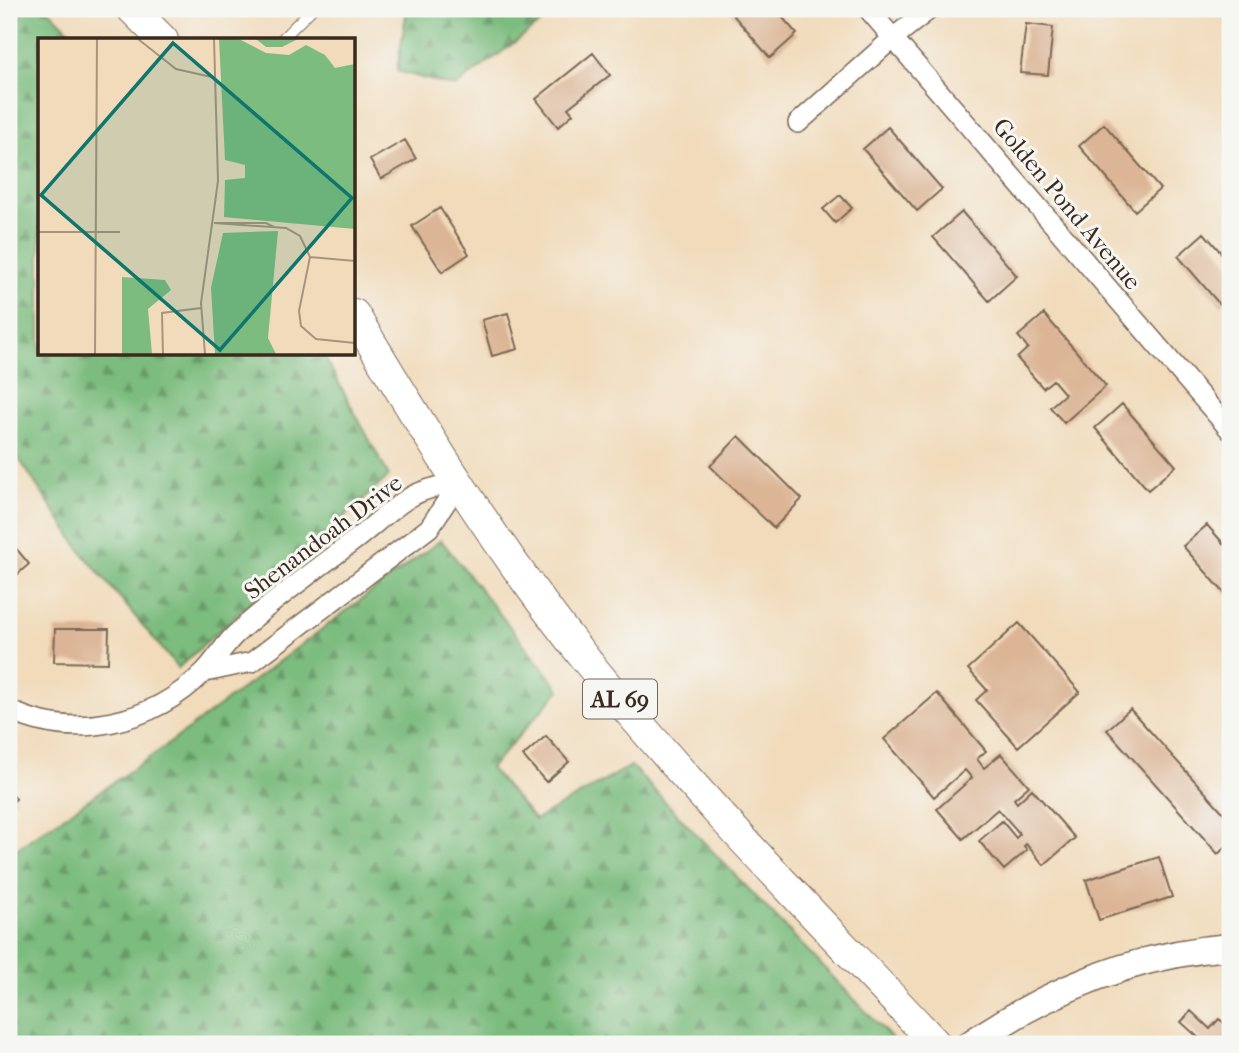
<svg xmlns="http://www.w3.org/2000/svg" width="1239" height="1053" font-family="'IM FELL French Canon',serif">
<style>
.forest{fill:url(#forest-firs);stroke:#5c734e;stroke-width:2}
.building{fill:#dbb595}
.lines{fill:none;stroke-linecap:round;stroke-linejoin:round}
.lane-casing{stroke:#7b6855;stroke-width:12}
.street-casing{stroke:#7b6855;stroke-width:22}
.secondary-casing{stroke:#7b6855;stroke-width:29}
.primary-casing{stroke:#7b6855;stroke-width:32}
.lane{stroke:#fff;stroke-width:10}
.street{stroke:#fff;stroke-width:19}
.secondary{stroke:#fff;stroke-width:26}
.primary{stroke:#fff;stroke-width:30}
.labels{text-anchor:middle;dominant-baseline:central;stroke-width:6;stroke-linejoin:round;paint-order:stroke}
.shield{fill:#f6f6f2;stroke:#73675e;stroke-width:2}
.shield-label{font-size:23px;font-weight:bold;fill:#3b2a1e}
.street-label{font-size:24px;fill:#3b2a1e;stroke:#f6f6f2}
.inset-road{fill:none;stroke:#a8947c;stroke-width:2}
.view{fill:#0f766e;fill-opacity:0.15;stroke:#0f766e;stroke-width:3.5}
.inset-edge{fill:none;stroke:#3b2a1e;stroke-width:3.5}
</style>
<defs>
<pattern id="forest-firs" width="22" height="20" patternUnits="userSpaceOnUse" patternTransform="scale(1.75)"><rect width="22" height="20" fill="#7cbc7e"/><path d="M5 1l3.5 6h-7zM16 11l3.5 6h-7z" fill="#679967"/></pattern>
</defs>
<rect width="100%" height="100%" fill="#f6f6f2"/>
<filter id="ink" filterUnits="userSpaceOnUse"><feTurbulence type="fractalNoise" baseFrequency=".0143" numOctaves="2"/><feDisplacementMap in="SourceGraphic" scale="14" xChannelSelector="R" yChannelSelector="G"/><feConvolveMatrix kernelMatrix="1 2 1 2 8 2 1 2 1" color-interpolation-filters="sRGB"/></filter>
<filter id="wash" filterUnits="userSpaceOnUse"><feTurbulence type="fractalNoise" baseFrequency=".00686" numOctaves="4" result="noise"/><feDisplacementMap in="SourceGraphic" scale="28" xChannelSelector="R" yChannelSelector="G"/><feGaussianBlur stdDeviation="1.57" result="paint"/><feColorMatrix in="noise" values="0 0 0 0 0 0 0 0 0 0 0 0 0 0 0 0 0 1.4 0 .05"/><feComposite in="paint" operator="in"/></filter>
<g filter="url(#wash)">
<rect width="100%" height="100%" fill="#f1dbbb"/>
<!-- forest -->
<path class="forest" d="M 9,9 L 48,9 L 79,40 L 40,40 L 40,354 L 323,354 L 389,476 L 178,668 L 81,551 L 9,444 Z
M 407,9 L 559,9 L 455,87 L 397,71 Z
M 441,540 L 560,690 L 490,768 L 535,820 L 631,766 L 897,1044 L 9,1044 L 9,854 L 159,751 Z"/>
<g id="blocks">
<!-- building -->
<path class="building" d="M 728,9 L 775,9 L 797,34 L 770,58 Z
M 1026,24 L 1053,27 L 1048,75 L 1020,73 Z
M 593,53 L 610,75 L 568,108 L 573,114 L 558,127 L 536,99 Z
M 1104,124 L 1160,189 L 1135,211 L 1079,146 Z
M 888,127 L 942,189 L 917,211 L 863,149 Z
M 405,140 L 416,159 L 381,179 L 370,160 Z
M 840,195 L 852,208 L 835,223 L 823,209 Z
M 440,208 L 469,254 L 442,272 L 412,226 Z
M 962,212 L 1017,276 L 989,301 L 933,237 Z
M 1204,233 L 1230,263 L 1230,297 L 1221,306 L 1178,256 Z
M 508,313 L 518,349 L 492,356 L 482,320 Z
M 1044,314 L 1106,386 L 1064,423 L 1050,407 L 1065,394 L 1053,380 L 1043,388 L 1017,358 L 1028,348 L 1018,336 Z
M 1122,404 L 1176,466 L 1148,490 L 1095,428 Z
M 739,436 L 802,499 L 774,528 L 710,466 Z
M 1207,525 L 1230,551 L 1230,591 L 1226,595 L 1183,546 Z
M 9,540 L 29,564 L 9,582 Z
M 1019,623 L 1080,692 L 1018,747 L 976,700 L 987,690 L 968,669 Z
M 55,629 L 109,629 L 108,663 L 54,662 Z
M 937,693 L 986,751 L 977,759 L 984,768 L 1001,754 L 1029,786 L 1014,799 L 1017,803 L 1032,789 L 1075,838 L 1044,865 L 1026,844 L 1024,846 L 1027,850 L 1004,870 L 979,841 L 1002,821 L 1016,838 L 1020,834 L 998,809 L 963,839 L 937,809 L 972,778 L 965,770 L 934,797 L 884,739 Z
M 1130,709 L 1230,820 L 1230,843 L 1218,854 L 1107,730 Z
M 546,736 L 569,762 L 546,782 L 523,756 Z
M 9,791 L 16,799 L 9,805 Z
M 1159,857 L 1172,897 L 1099,920 L 1086,880 Z
M 1191,1011 L 1210,1029 L 1219,1019 L 1230,1028 L 1230,1044 L 1196,1044 L 1200,1039 L 1181,1022 Z"/>
</g>
</g>
<g filter="url(#ink)">
<use href="#blocks" fill-opacity="0" stroke="#7b6855" stroke-width="2"/>
<g class="lines">
<!-- lane casing -->
<g class="lane-casing">
<path id="lane" d="M 281,40 L 312,9"/>
</g>
<!-- street casing -->
<g class="street-casing">
<path id="street" d="M 868,9 C 989,149 1108,290 1230,430
M 798,123 L 893,38 L 930,9
M 205,672 L 252,662 L 429,528 L 460,481
M 9,710 C 75,742 153,723 204,672 C 216,660 225,643 238,632 C 274,599 316,570 355,540 C 372,527 396,504 414,495 C 427,488 445,485 460,481"/>
</g>
<!-- secondary casing -->
<g class="secondary-casing">
<path id="secondary" d="M 970,1044 C 1049,990 1134,954 1230,947"/>
</g>
<!-- primary casing -->
<g class="primary-casing">
<path id="primary" d="M 132,9 L 163,40
M 354,314 C 425,433 499,552 587,661 C 695,795 818,918 936,1044"/>
</g>
<!-- lane -->
<use href="#lane" class="lane"/>
<!-- street -->
<use href="#street" class="street"/>
<!-- secondary -->
<use href="#secondary" class="secondary"/>
<!-- primary -->
<use href="#primary" class="primary"/>
</g>
</g>
<g class="labels">
<!-- shield labels -->
<rect class="shield" x="583" y="679.5" width="74" height="39" rx="5"/>
<g class="shield-label">
<text x="620" y="699">AL 69</text>
</g>
<!-- street labels -->
<g class="street-label">
<text transform="translate(1067 204) rotate(50)">Golden Pond Avenue</text>
<text transform="translate(323 537) rotate(-37)">Shenandoah Drive</text>
</g>
</g>
<!-- overview -->
<g transform="translate(38 38)">
<rect width="317" height="317" fill="#f1dbbb"/>
<path d="M 181,1 L 201,1 L 228,15 L 251,17 L 268,7 L 287,17 L 297,30 L 317,26 L 317,191 L 186,179 L 187,142 L 207,140 L 207,127 L 187,122 ZM 218,1 L 260,1 L 244,9 L 228,9 ZM 240,193 L 230,300 L 238,316 L 177,316 L 173,250 L 185,195 ZM 84,239 L 127,242 L 133,252 L 110,271 L 114,316 L 84,316 Z" fill="#7cbc7e"/>
<path class="inset-road" d="M 100,1 L 138,31 L 178,40M 176,185 L 248,190 L 262,198 L 272,219 L 261,273 L 263,288 L 278,301 L 317,305M 176,185 L 228,185 L 236,189M 0,194 L 82,194M 272,219 L 317,223M 57,316 L 59,1M 125,316 L 124,275 L 163,270M 167,316 L 163,265 L 180,143 L 176,1"/>
<path class="view" d="M 135,5 L 314,160 L 182,312 L 3,157 Z"/>
<rect width="317" height="317" class="inset-edge"/>
</g>
<!-- margin -->
<rect width="1239" height="1053" fill="none" stroke="#f6f6f2" stroke-width="35"/>
</svg>
